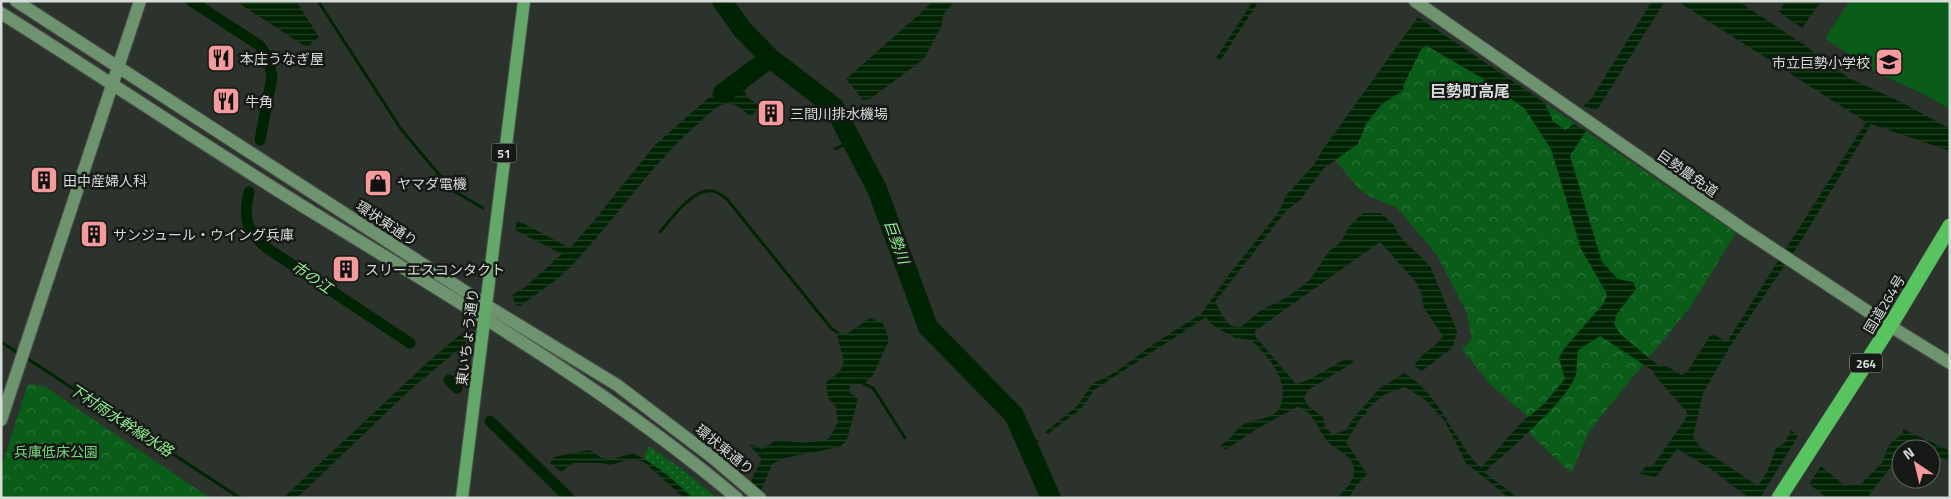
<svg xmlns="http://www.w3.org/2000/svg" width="1951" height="499" font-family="'Titillium Web','Noto Sans JP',sans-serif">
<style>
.grass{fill:url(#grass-dots)}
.park{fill:url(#park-crowns)}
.garden{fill:#0a5c19}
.water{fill:url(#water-rules);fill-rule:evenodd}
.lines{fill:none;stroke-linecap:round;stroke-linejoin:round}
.stream{stroke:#002403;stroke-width:3}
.canal{stroke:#002403;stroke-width:11}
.river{stroke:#002403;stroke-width:20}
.secondary-casing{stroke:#4b504b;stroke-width:14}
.primary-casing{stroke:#4b504b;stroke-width:14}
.highway-casing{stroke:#4b504b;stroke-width:16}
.secondary{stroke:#6d936f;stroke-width:12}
.primary{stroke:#63a869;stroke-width:12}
.highway{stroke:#57c460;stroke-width:15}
.labels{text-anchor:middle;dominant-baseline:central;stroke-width:5;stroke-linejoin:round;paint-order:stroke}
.shield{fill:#161916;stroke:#9ea29e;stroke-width:1}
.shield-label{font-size:12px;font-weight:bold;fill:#d8dcd8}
.poi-label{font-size:14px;fill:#d8dcd8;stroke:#161916;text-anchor:start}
.street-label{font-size:14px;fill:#d8dcd8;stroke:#161916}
.park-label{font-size:14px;fill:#7ad97f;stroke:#161916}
.water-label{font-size:15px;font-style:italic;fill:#8fef94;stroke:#161916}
.quarter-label{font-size:16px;font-weight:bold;fill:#d8dcd8;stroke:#161916}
</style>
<defs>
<pattern id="grass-dots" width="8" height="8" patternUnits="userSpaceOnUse" patternTransform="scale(1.25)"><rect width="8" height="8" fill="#0a5c19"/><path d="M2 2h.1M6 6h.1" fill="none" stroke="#2d733a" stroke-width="1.8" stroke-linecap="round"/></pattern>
<pattern id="park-crowns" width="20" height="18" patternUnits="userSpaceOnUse" patternTransform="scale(1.25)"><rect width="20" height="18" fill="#0a5c19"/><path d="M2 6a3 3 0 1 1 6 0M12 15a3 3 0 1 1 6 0" fill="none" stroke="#2d733a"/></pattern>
<pattern id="water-rules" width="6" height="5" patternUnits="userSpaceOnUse" patternTransform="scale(1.25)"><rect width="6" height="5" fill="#002403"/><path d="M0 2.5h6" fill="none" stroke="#244327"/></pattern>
</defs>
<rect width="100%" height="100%" fill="#2c332c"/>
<!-- grass -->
<path class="grass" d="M 649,446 L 683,470 L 717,498 L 693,498 L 672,479 L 644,458 Z"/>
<!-- park -->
<path class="park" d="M 1418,17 L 1736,233 L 1691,306 L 1590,430 L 1571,473 L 1530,434 L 1528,417 L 1490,384 L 1462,349 L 1472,339 L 1467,313 L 1437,255 L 1397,208 L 1371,197 L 1359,189 L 1336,161 L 1323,149 Z
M 28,384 L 44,386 L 210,498 L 1,498 L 1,468 Z"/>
<!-- garden -->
<path class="garden" d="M 1850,1 L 1950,1 L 1950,109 L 1925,95 L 1872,70 L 1825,38 Z"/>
<!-- water -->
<path class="water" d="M 235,1 L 296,1 L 319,37 L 308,46 L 303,45 Z
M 934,1 L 955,1 L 944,13 L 941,27 L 924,59 L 870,99 L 863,100 L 846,79 Z
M 1253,1 L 1259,1 L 1220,61 L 1216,58 Z
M 1652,1 L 1665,1 L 1597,110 L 1583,106 L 1591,99 Z
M 1677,1 L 1738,1 L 1806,46 L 1849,78 L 1903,103 L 1950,129 L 1950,151 L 1871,124 L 1803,238 L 1731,345 L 1703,393 L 1693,437 L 1700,447 L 1758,486 L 1768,470 L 1776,448 L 1785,443 L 1791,430 L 1798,436 L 1760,498 L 1749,498 L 1711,469 L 1677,449 L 1656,477 L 1640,474 L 1645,467 L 1653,466 L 1686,418 L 1687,412 C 1681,405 1654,376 1652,370 L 1600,336 L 1578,350 C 1576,359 1578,370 1575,377 C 1566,401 1515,444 1495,463 L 1491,465 L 1485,473 L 1518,498 L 1509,498 L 1466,463 L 1444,420 L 1424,399 L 1405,387 L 1385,394 L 1366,410 L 1367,413 L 1360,419 L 1346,442 L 1367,474 L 1356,486 L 1349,498 L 1338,498 C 1345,488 1356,481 1354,468 C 1351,453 1336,451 1327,441 C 1318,430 1313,410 1297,407 L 1260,427 L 1225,450 L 1221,445 C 1230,440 1234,432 1241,426 C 1251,419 1265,420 1274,414 C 1286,406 1284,385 1278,374 C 1273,362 1260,349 1251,340 L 1235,338 L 1211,324 L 1206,317 L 1094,390 L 1081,409 L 1048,434 L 1045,432 L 1077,406 L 1092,384 L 1114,373 L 1155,343 L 1201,314 L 1231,272 L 1279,212 L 1285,197 L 1316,162 L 1323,149 L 1418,17 L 1545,103 L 1553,121 L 1565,130 L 1574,124 L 1586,131 L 1570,156 L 1602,262 L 1618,279 L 1633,282 L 1636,289 L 1616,315 L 1614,324 L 1620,334 L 1659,366 L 1663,364 L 1682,375 L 1689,369 L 1710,336 L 1715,335 L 1727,342 L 1866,122 ZM 1427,46 L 1482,78 L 1525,109 L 1551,149 L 1581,249 L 1607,294 L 1604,303 L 1564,349 L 1559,358 L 1565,379 L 1543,405 L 1522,422 L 1481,468 C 1452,439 1442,396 1404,373 L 1379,389 L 1353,419 L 1346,430 L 1333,435 L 1325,427 L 1323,417 L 1308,406 L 1304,398 L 1308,390 L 1354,362 L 1348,358 C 1330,366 1315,379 1296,384 L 1255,336 L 1255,331 L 1380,242 L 1416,282 L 1421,292 L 1424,308 L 1443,336 C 1435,348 1421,353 1414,366 L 1422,371 L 1453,347 L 1457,331 L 1430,266 L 1402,239 L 1393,224 L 1381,213 L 1363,213 L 1349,227 L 1340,243 L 1329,251 L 1310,280 L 1289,296 L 1260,311 L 1241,327 L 1231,326 L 1223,317 L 1215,302 L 1286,211 L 1301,199 L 1324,168 L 1358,144 L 1366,124 L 1382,104 L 1404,90 L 1403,86 L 1422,48 Z
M 1786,1 L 1821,1 L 1802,28 L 1779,12 Z
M 739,71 L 749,84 L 745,90 L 746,96 L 759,106 L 751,117 C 744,111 736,102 725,104 C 716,106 707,116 700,122 C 652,163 619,215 576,261 C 560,279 539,292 520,306 L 516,305 L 512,295 L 525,287 L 562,254 L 515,230 L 517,220 L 570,248 L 592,223 L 655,145 Z
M 870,318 L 883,323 L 889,340 L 873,375 L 864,384 L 850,385 L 849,392 L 858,399 L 847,440 L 840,447 L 785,458 L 772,464 L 758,498 L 746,498 L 754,474 L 762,459 L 749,445 L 754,445 L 762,449 L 777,440 C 796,443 811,444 829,439 L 838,422 L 836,407 L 828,398 L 826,382 C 856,362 839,358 837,332 L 845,335 Z
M 463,332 L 466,343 L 410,390 L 297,498 L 283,498 L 429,361 Z
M 1903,429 L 1950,451 L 1950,462 L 1931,453 L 1931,449 L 1917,449 L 1909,443 C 1900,449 1900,454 1894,462 C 1886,475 1875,485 1867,498 L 1827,498 L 1809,484 L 1821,466 L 1845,486 L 1861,484 L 1882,463 L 1889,445 L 1902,434 Z
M 589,450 L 595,453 L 601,458 L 614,459 L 633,453 C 656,464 674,481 693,498 L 684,498 L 644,462 L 630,459 L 611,465 L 600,463 L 573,463 L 561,472 L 550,463 L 554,457 Z"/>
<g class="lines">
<!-- stream -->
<path class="stream" d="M 318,1 L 401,129 L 452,190 L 483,208
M 835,149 L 852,141
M 660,232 C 671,219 693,188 712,191 C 717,191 722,196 726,198 L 831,328 L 837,332
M 1,342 L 20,354
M 25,357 L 240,498
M 864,384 L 873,388 L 905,438
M 1028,447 L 1037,441"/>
<!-- canal -->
<path class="canal" d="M 191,1 L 259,45 L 268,57 L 272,77 L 260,140
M 249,192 C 243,219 246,230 267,248 L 410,343
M 449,380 L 457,388
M 490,421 L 569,498"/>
<!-- river -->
<path class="river" d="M 722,1 L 742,29 L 770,58 L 834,107 L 877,189 L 928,327 L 1014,415 L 1051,498
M 723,93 L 770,58"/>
<!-- secondary casing -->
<g class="secondary-casing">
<path id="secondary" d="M 16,1 L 486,305 L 617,385 L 713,458 L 760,498
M 1415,1 L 1743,229 L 1890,326 L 1950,363
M 1,13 C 109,81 214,152 322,218 C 464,305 610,391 737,498
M 1,420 L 140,1"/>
</g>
<!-- primary casing -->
<g class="primary-casing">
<path id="primary" d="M 462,498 L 524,1"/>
</g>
<!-- highway casing -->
<g class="highway-casing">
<path id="highway" d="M 1779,498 L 1890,326 L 1950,226"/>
</g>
<!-- secondary -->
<use href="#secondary" class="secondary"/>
<!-- primary -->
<use href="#primary" class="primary"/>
<!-- highway -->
<use href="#highway" class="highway"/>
</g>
<!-- icons -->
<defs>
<g id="restaurant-square" transform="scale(1.4375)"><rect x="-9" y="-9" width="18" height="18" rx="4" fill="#f59b9e" stroke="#161916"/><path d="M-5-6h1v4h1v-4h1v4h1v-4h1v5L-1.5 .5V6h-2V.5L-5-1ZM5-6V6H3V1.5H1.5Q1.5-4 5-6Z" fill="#111"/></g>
<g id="school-square" transform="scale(1.4375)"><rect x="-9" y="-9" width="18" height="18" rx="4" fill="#f59b9e" stroke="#161916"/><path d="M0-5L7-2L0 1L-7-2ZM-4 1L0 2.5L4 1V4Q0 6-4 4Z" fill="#111"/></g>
<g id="building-square" transform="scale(1.4375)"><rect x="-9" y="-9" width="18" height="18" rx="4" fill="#f59b9e" stroke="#161916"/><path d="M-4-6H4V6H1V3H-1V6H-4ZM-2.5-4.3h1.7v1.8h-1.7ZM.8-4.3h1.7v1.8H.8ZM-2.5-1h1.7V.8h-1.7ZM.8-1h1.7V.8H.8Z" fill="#111"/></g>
<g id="shop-square" transform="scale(1.4375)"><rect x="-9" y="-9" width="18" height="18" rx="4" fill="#f59b9e" stroke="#161916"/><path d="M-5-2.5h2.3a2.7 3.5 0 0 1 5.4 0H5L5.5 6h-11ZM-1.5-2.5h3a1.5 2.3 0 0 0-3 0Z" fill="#111"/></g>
</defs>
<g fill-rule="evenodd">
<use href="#restaurant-square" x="221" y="58"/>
<use href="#school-square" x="1889" y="62"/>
<use href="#restaurant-square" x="226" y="101"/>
<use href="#building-square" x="771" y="113"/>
<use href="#building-square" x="44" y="180"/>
<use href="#shop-square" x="378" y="183"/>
<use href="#building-square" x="94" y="234"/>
<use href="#building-square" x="346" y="269"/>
</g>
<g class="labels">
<!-- shield labels -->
<g class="shield">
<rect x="491.5" y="143.5" width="25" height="19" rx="4"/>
<rect x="1850" y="353.5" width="32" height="19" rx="4"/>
</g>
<g class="shield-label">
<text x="504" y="153">51</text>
<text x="1866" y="363">264</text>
</g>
<!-- poi labels -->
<g class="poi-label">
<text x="240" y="58">本庄うなぎ屋</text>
<text x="1870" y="62" text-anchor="end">市立巨勢小学校</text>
<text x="245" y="101">牛角</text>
<text x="790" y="113">三間川排水機場</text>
<text x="63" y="180">田中産婦人科</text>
<text x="397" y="183">ヤマダ電機</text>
<text x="113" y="234">サンジュール・ウイング兵庫</text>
<text x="365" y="269">スリーエスコンタクト</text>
</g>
<!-- street labels -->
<g class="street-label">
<text transform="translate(1688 173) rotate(35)">巨勢農免道</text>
<text transform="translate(387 223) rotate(33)">環状東通り</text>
<text transform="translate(1884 304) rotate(-59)">国道264号</text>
<text transform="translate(467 337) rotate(-83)">東いちょう通り</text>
<text transform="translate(725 449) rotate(39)">環状東通り</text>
</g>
<!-- park labels -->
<g class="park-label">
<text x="56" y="451">兵庫低床公園</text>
</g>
<!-- water labels -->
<g class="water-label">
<text transform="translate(897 242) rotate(70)">巨勢川</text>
<text transform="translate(312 277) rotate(34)">市の江</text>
<text transform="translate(121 420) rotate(33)">下村雨水幹線水路</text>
</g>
<!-- quarter labels -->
<g class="quarter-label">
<text x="1470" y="91">巨勢町高尾</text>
</g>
</g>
<!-- border -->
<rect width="1951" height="499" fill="none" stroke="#d8dcd8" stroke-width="5"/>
<!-- north arrow -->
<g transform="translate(1916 464) rotate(325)"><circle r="24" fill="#161916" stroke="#646764"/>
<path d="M0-4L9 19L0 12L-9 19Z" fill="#f59b9e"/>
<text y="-8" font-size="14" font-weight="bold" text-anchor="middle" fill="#d8dcd8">N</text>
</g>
</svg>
